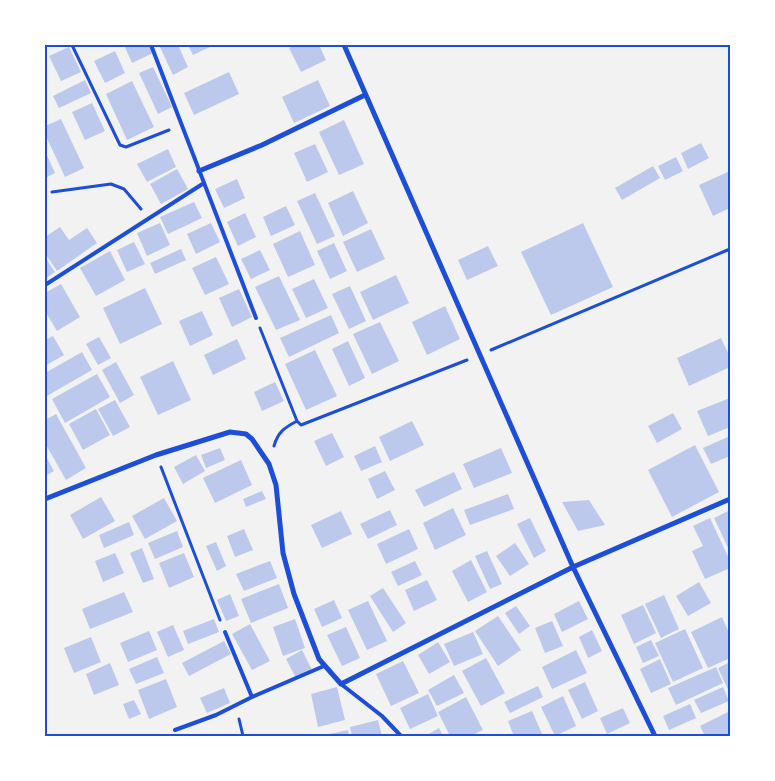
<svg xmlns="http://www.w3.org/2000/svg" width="775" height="781" font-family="'Space Grotesk',sans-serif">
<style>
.building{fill:#bdc9ec}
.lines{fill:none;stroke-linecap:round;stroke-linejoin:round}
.path{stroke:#1d4ed8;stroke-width:3}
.service{stroke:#1d4ed8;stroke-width:4}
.minor{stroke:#1d4ed8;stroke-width:5}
.neatline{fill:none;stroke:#1d4ed8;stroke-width:2}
</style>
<rect width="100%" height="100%" fill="#f2f2f2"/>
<!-- building -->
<path class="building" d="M 124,45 L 149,45 L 153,53 L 132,63 Z
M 159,45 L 178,45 L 188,67 L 173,75 Z
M 188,45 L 214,45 L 193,55 Z
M 295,45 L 319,45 L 326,60 L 301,72 L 289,48 Z
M 69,47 L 81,72 L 61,81 L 49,56 Z
M 115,51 L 125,73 L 105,83 L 94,61 Z
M 153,67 L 172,107 L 158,114 L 139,73 Z
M 229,72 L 239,94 L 194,115 L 184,93 Z
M 85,80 L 91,93 L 59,108 L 53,96 Z
M 318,80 L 330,106 L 294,123 L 282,97 Z
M 132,81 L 154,127 L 127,140 L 106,94 Z
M 92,103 L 105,131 L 85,140 L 72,112 Z
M 61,119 L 84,168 L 65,177 L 45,134 L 45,126 Z
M 344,120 L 364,164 L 339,175 L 319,132 Z
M 701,143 L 709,158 L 688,169 L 681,153 Z
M 315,144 L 328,172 L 307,182 L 294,153 Z
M 168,149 L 176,167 L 147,182 L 137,164 Z
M 45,151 L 55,173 L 45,178 Z
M 676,157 L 683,171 L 665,180 L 658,166 Z
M 653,166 L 660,178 L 622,200 L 615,188 Z
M 177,169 L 188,189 L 161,204 L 150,184 Z
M 730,171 L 730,208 L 713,216 L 699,185 Z
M 237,179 L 245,198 L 224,208 L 215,189 Z
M 353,191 L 368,223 L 343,236 L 328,203 Z
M 315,193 L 335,236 L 317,244 L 297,201 Z
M 194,202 L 202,218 L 168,234 L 160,217 Z
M 286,206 L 295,225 L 271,236 L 263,217 Z
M 245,213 L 256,237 L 238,246 L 227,222 Z
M 160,223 L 170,245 L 147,256 L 137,233 Z
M 211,223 L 220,242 L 196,254 L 187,234 Z
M 583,223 L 613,287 L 551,315 L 521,252 Z
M 60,227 L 69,240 L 87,228 L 97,243 L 57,271 L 45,253 L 45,237 Z
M 371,229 L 385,259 L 357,272 L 343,242 Z
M 300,231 L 315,265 L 288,277 L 273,244 Z
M 134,242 L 145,264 L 127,272 L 117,250 Z
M 334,243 L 347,271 L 330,279 L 317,251 Z
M 488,246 L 498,266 L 467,280 L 458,260 Z
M 181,249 L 186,260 L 155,274 L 150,263 Z
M 260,250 L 270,270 L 251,279 L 241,259 Z
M 110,251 L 125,280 L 96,296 L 80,268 Z
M 45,257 L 55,272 L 45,279 Z
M 216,257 L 229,284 L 205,295 L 192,268 Z
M 396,275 L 409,303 L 373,320 L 360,292 Z
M 279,276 L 300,320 L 276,330 L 255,287 Z
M 314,279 L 328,308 L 306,318 L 292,289 Z
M 61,284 L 80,317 L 57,331 L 45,311 L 45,293 Z
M 350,286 L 366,321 L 349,329 L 332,294 Z
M 145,288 L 162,324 L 120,344 L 103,308 Z
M 239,289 L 252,317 L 232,327 L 219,298 Z
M 445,306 L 460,339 L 427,355 L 412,322 Z
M 202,311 L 213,335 L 190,346 L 179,321 Z
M 331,315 L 339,333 L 289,357 L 280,338 Z
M 380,322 L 399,361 L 372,374 L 353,334 Z
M 53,336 L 64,355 L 45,366 L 45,340 Z
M 99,337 L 111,358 L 98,365 L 86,344 Z
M 721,338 L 730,357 L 730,367 L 689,386 L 677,358 Z
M 237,339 L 246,359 L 213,375 L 204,355 Z
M 348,341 L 365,378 L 349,386 L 332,349 Z
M 315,350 L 337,396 L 306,410 L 285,364 Z
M 82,352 L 92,370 L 45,397 L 45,373 Z
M 173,361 L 191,400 L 158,415 L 140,377 Z
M 116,362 L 134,395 L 120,403 L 102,370 Z
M 97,374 L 110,397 L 65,423 L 52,399 Z
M 275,382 L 284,401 L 262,411 L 254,392 Z
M 730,398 L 730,427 L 708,436 L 697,411 Z
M 115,400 L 130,427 L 113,436 L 98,409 Z
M 96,409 L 110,435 L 83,450 L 69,424 Z
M 673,413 L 682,429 L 657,443 L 648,426 Z
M 56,414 L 86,468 L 66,480 L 45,443 L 45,420 Z
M 412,421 L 424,445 L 390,461 L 379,437 Z
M 332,433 L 344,457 L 326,466 L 314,441 Z
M 730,436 L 730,456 L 711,464 L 703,448 Z
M 695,445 L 719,492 L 672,517 L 648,470 Z
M 375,446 L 382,462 L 361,471 L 354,456 Z
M 220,448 L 225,460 L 206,468 L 201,455 Z
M 501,448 L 512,473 L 474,488 L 463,464 Z
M 45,455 L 54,471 L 45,476 Z
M 196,455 L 205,471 L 183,484 L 174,467 Z
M 241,460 L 252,485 L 215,503 L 203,478 Z
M 385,471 L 395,490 L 377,499 L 368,479 Z
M 454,472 L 462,489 L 424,507 L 415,490 Z
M 262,491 L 266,499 L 246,507 L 243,499 Z
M 508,494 L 514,509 L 470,525 L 464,510 Z
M 101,497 L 115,521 L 83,539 L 70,515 Z
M 164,498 L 177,521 L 145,539 L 132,516 Z
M 589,500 L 605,525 L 578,531 L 562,502 Z
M 453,508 L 466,535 L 435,550 L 423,523 Z
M 390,510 L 397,525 L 368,539 L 360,524 Z
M 730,510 L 730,552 L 714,518 Z
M 341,511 L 352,534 L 322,548 L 311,525 Z
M 530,518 L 546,551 L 534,558 L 517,524 Z
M 710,518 L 730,561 L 730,568 L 705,579 L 692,551 L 703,546 L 693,526 Z
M 129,522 L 134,535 L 104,548 L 99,535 Z
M 244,529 L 253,550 L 235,557 L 227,536 Z
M 409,529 L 418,549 L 386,564 L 377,544 Z
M 177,531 L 183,547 L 155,559 L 148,543 Z
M 216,542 L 226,566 L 217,571 L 206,546 Z
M 515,543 L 529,564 L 510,576 L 496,556 Z
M 142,548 L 154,579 L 143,583 L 130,553 Z
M 487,551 L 502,584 L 490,589 L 475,556 Z
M 115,553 L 124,573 L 103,582 L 95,561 Z
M 184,553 L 194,577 L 169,588 L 159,563 Z
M 471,560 L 487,592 L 468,602 L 452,571 Z
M 270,561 L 277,578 L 244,591 L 236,574 Z
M 415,561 L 422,575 L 398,586 L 391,572 Z
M 427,580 L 437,600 L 414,611 L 405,590 Z
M 699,582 L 711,603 L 688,616 L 676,596 Z
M 279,584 L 288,608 L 251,623 L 241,599 Z
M 383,588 L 406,623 L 393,632 L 370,596 Z
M 124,592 L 133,612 L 90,629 L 82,609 Z
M 230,594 L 239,616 L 226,621 L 217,600 Z
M 664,595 L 679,629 L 661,638 L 645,604 Z
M 334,600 L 342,618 L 322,627 L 314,609 Z
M 368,601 L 387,641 L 367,650 L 348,610 Z
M 579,601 L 588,619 L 562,632 L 554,614 Z
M 643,605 L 656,633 L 634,644 L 621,615 Z
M 516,606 L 530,626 L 519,634 L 505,613 Z
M 498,616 L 521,650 L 498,666 L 475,631 Z
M 722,617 L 730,635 L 730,658 L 708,668 L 691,632 Z
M 214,619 L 219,632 L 188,644 L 183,631 Z
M 295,619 L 305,648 L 283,656 L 273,627 Z
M 552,621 L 563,646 L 545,653 L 535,628 Z
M 250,624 L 270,661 L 252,670 L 232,634 Z
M 173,625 L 184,650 L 168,657 L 157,632 Z
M 346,627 L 360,658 L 342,666 L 327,635 Z
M 685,629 L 703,668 L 673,682 L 655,643 Z
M 592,630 L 602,651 L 588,658 L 579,637 Z
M 149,631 L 157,650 L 128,662 L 120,643 Z
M 473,632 L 483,654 L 454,666 L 444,644 Z
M 91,637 L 101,662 L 74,673 L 64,648 Z
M 651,640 L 659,656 L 643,663 L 636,647 Z
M 224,641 L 231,654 L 189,676 L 182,663 Z
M 438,642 L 450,662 L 429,674 L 418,655 Z
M 302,650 L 312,670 L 296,678 L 286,659 Z
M 576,650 L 587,673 L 552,689 L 542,667 Z
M 157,657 L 164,673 L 136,684 L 129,669 Z
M 486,658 L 505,693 L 481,706 L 462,671 Z
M 660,659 L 671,684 L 651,693 L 640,669 Z
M 403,661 L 419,693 L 391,706 L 376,674 Z
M 730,662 L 730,694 L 718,668 Z
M 110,663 L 119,685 L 94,695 L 86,674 Z
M 716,667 L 723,683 L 676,705 L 668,688 Z
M 454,675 L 464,693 L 437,706 L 428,690 Z
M 166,679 L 177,707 L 149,719 L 138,690 Z
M 585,682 L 598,711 L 582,719 L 568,690 Z
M 538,686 L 543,697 L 510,713 L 504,702 Z
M 337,687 L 345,720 L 318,727 L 311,694 Z
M 723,687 L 729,701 L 701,713 L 694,700 Z
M 224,688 L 230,703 L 207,713 L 200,698 Z
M 428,694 L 438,716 L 410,729 L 400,708 Z
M 563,696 L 576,726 L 555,736 L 541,707 Z
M 466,697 L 483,730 L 470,736 L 450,736 L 438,712 Z
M 134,700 L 141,714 L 129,719 L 123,704 Z
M 690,704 L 696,718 L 669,730 L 663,716 Z
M 623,708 L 630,723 L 607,734 L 600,718 Z
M 532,711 L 543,736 L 514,736 L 508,721 Z
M 730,711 L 730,736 L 705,736 L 700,726 Z
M 378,720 L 382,736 L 352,736 L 350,727 Z
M 439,728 L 443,736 L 425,736 Z
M 348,730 L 349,736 L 325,736 L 325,735 Z"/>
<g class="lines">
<!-- path -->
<path class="path" d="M 72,45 L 120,145 L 126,147 L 169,130
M 52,192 L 111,184 L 124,189 L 141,209
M 260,328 L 297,421 L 301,425 L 467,360
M 491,350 L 730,249
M 274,446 C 278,432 284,428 297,421
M 161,467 L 220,620
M 239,719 L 243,736"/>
<!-- service -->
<path class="service" d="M 151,45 L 256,318
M 45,285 L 204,183
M 225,632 L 252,697 L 324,666
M 341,684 L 382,716 L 401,736
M 175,730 L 216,715 L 252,697"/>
<!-- minor -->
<path class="minor" d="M 344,45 L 573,567 L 655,736
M 199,171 L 262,145 L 365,95
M 45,499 L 156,455 L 230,432 L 246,434 L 252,439 L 269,464 L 276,485 L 283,553 L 294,594 L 319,659 L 341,684 L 573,567 L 730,499"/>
</g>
<!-- border -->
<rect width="775" height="781" fill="none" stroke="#ffffff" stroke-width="92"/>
<rect x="46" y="46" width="683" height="689" class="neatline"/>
</svg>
